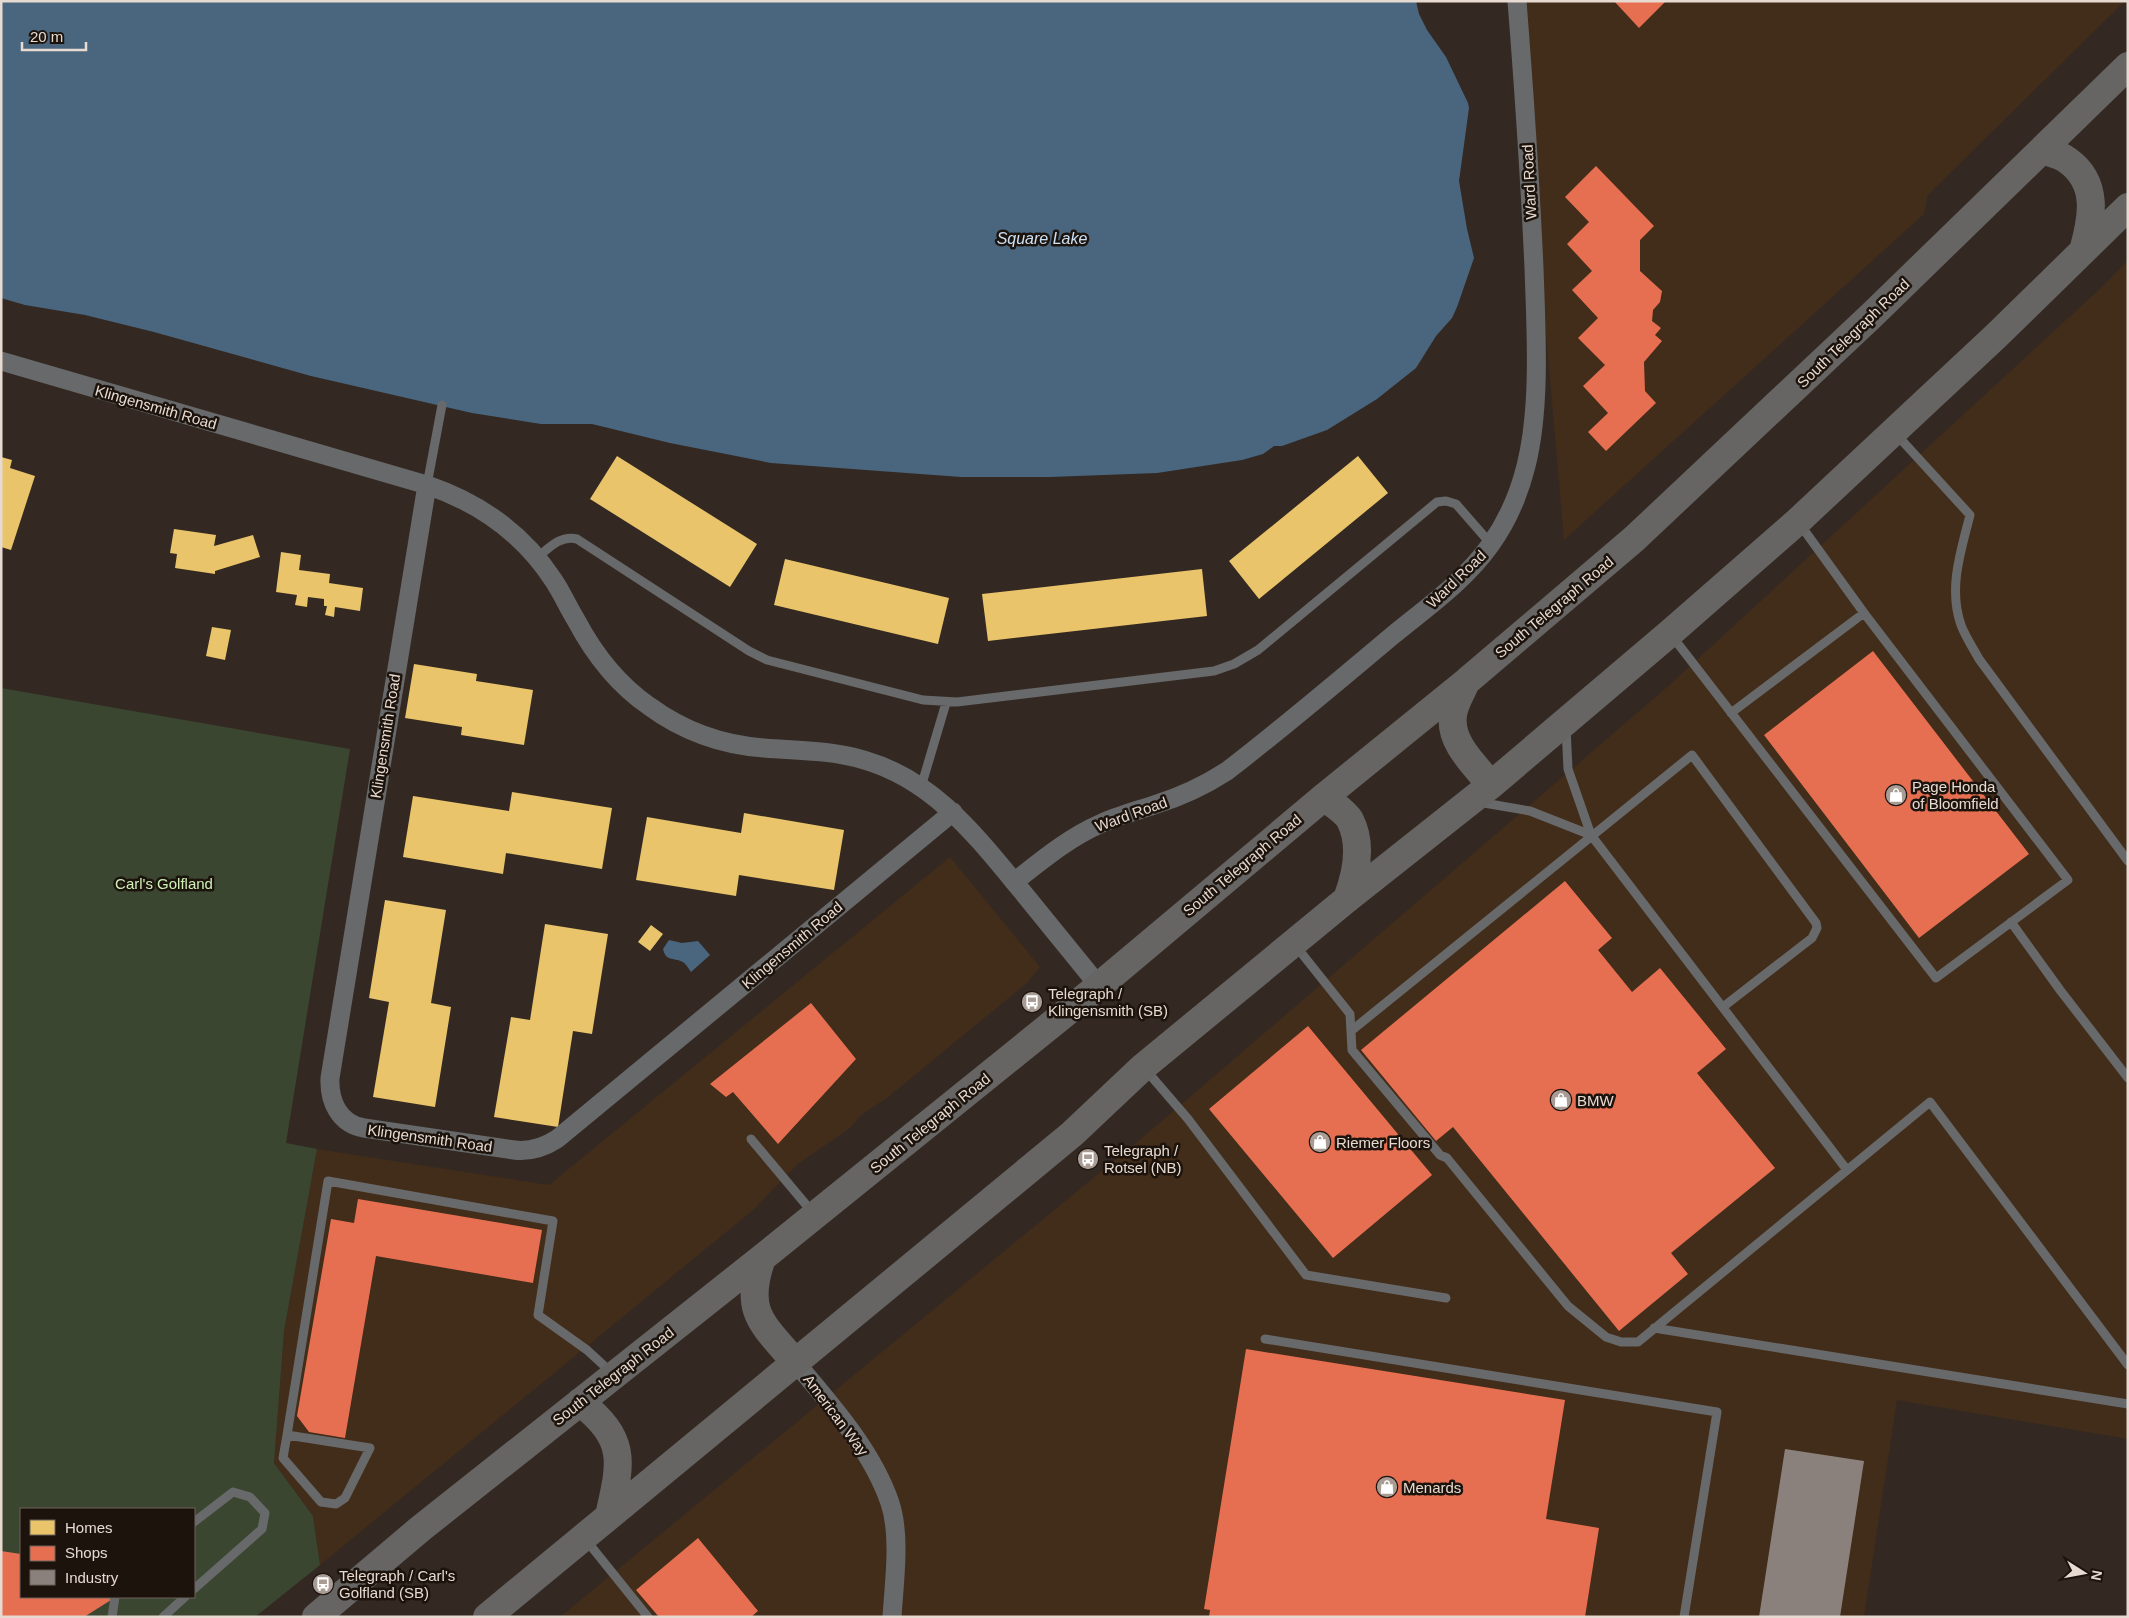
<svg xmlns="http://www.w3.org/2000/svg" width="2129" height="1618" font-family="Arial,sans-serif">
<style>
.built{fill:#422c1a}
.green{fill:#3b4631;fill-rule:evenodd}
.water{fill:#4a667f}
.homes{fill:#e9c46a}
.shops{fill:#e76f51}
.industry{fill:#8a817c}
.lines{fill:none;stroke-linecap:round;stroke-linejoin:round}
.lane{stroke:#68696a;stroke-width:9}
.street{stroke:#68696a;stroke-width:19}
.highway{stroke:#666563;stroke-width:28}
.labels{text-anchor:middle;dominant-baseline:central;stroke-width:5;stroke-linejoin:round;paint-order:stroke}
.street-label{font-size:15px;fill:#e7dad1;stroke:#1c130d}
.poi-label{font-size:15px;fill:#e7dad1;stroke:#1c130d;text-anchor:start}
.park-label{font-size:15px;fill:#cef2b6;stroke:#1c130d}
.water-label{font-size:16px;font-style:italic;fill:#cce1f5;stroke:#1c130d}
</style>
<rect width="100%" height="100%" fill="#332922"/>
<!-- built -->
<path class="built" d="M 1525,1 L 2125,1 L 1928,195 L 1924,214 L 1564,540 L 1535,206 Z
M 2128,260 L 2128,1439 L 1897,1400 L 1864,1617 L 560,1617 L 1149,1132 L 1665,689 L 2103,286 Z
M 950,857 L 1040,967 L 1027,983 L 887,1098 L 861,1115 L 850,1128 L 798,1164 L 752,1211 L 320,1565 L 313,1516 L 274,1463 L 284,1331 L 317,1149 L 549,1185 Z"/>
<!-- green -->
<path class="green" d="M 1,688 L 350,749 L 286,1143 L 317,1149 L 284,1331 L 274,1463 L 313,1516 L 320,1565 L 255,1617 L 1,1617 ZM 21,1509 L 194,1509 L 194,1597 L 21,1597 Z"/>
<!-- water -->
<path class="water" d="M 1,1 L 1416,1 L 1419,14 L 1427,30 L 1446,57 L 1468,103 L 1469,108 L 1459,181 L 1467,229 L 1474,258 L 1457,307 L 1452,318 L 1436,336 L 1416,368 L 1377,399 L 1327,430 L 1282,446 L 1274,446 L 1263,454 L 1242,460 L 1157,473 L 1050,477 L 961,477 L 771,463 L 670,443 L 592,424 L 541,424 L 472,413 L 311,376 L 154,332 L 85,315 L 25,305 L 1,298 Z
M 669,940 L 682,943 L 698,941 L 710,955 L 691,972 C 689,969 686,964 683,962 C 673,957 666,962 663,949 Z"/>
<!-- homes -->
<path class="homes" d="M 617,456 L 757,544 L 730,587 L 590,499 Z
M 1358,456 L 1388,493 L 1259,599 L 1229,561 Z
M 1,457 L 12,460 L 10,468 L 35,476 L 11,550 L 1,547 Z
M 174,529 L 216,535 L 214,546 L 253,535 L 260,557 L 215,571 L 215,574 L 175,568 L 177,554 L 170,553 Z
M 281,552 L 301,555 L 299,570 L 330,574 L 329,583 L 363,588 L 360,611 L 335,607 L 334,617 L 325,615 L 327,606 L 324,606 L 324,599 L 308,597 L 307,607 L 295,605 L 297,595 L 276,592 Z
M 785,559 L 949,598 L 938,644 L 774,605 Z
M 1202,569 L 1207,616 L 988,641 L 982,594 Z
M 212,627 L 231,630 L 225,660 L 206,656 Z
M 414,664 L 477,674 L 476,681 L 533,690 L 524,745 L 461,735 L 462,727 L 405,718 Z
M 512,792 L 612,808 L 602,869 L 506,853 L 503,874 L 403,857 L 413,796 L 509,811 Z
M 744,813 L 844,830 L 834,890 L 739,875 L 736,896 L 636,880 L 647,817 L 741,833 Z
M 385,900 L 446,910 L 431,1003 L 451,1007 L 435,1107 L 373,1097 L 389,1002 L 369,998 Z
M 545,924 L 608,934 L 592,1034 L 573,1031 L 558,1127 L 494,1117 L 511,1017 L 530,1020 Z
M 651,925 L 663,934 L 650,951 L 638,942 Z"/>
<!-- shops -->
<path class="shops" d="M 1614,1 L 1666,1 L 1639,28 Z
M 1596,166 L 1654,226 L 1640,240 L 1640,271 L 1662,291 L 1660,302 L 1653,310 L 1652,321 L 1661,328 L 1655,335 L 1662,341 L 1644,362 L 1645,391 L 1656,403 L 1606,451 L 1588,432 L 1608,413 L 1583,386 L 1605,365 L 1578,338 L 1598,318 L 1572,290 L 1592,271 L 1567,244 L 1589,222 L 1565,197 Z
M 1873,651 L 2029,854 L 1919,938 L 1764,735 Z
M 1565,881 L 1612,938 L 1598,950 L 1632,992 L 1660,968 L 1726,1049 L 1697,1073 L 1775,1168 L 1671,1253 L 1688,1274 L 1619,1331 L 1453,1127 L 1436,1141 L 1361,1050 Z
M 811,1003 L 856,1059 L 778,1144 L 733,1092 L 726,1097 L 710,1084 Z
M 1308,1026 L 1432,1175 L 1333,1258 L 1209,1109 Z
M 358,1199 L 542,1230 L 533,1283 L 376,1256 L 345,1438 L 309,1432 L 297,1416 L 331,1219 L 354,1223 Z
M 1246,1349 L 1565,1400 L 1546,1519 L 1599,1528 L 1585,1617 L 1209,1617 L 1210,1610 L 1204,1609 Z
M 698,1538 L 758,1611 L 751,1617 L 659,1617 L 636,1590 Z
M 1,1551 L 21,1554 L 21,1597 L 109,1597 L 111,1600 L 84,1617 L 1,1617 Z"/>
<!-- industry -->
<path class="industry" d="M 1785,1449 L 1864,1461 L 1840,1617 L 1759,1617 Z"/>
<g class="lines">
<!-- lane -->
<path class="lane" d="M 1896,434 L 1970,515 C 1961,551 1948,588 1961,625 C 1965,636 1973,648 1979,659 L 2128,861
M 427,485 L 442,405
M 537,558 C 549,548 560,535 577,539 L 749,651 L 767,660 L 923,700 L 957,702 L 1214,671 L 1234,664 L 1258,650 L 1437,502 L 1446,501 L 1456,504 L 1491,544
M 1672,636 L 1936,978 L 2068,880 L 1864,613 L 1799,523
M 1731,713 L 1864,613
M 1566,728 L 1568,769 L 1591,835 L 1847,1170
M 921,787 L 946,703
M 1478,802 L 1530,811 L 1591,835
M 2011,922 L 2060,990 L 2128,1078
M 1295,945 L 1350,1014 L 1352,1050 L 1440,1155 L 1447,1158 L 1568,1306 L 1606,1337 L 1621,1342 L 1638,1342 L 1930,1102 L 2128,1365
M 1351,1031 L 1692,755 L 1816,923 L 1817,928 L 1812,938 L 1723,1007
M 1145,1069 L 1188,1119 L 1306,1275 L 1446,1298
M 751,1139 L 813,1213
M 1654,1328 L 2128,1404
M 1265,1339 L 1717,1412 L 1684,1617
M 287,1435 L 328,1181 L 553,1221 L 538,1315 L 587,1350 L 612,1373
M 287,1435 L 370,1448 L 345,1498 L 336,1504 L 321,1502 L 283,1458 Z
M 194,1522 L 233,1492 L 250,1497 L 265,1513 L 262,1529 L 194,1589
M 586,1540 L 648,1617
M 112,1617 L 115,1597
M 163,1617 L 185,1597"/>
<!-- street -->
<path class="street" d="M 1,361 L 427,485 C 480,503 523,533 554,581 C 562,593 568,607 576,620 C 594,654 617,684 649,706 C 683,731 722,745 764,748 C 798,751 831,750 864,760 C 934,780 977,837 1021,890 C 1047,922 1073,954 1099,986
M 427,485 L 330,1078 C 329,1101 339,1124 364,1128 L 514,1150 C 530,1152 543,1148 557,1139 L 953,812
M 1014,882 C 1041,861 1068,838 1100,824 C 1117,816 1136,811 1154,805 C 1180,797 1204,786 1227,771 C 1283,728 1337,682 1392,636 C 1426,608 1465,581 1491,544 C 1508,520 1519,494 1526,466 C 1541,407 1536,329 1534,268 C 1530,179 1524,90 1517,1
M 795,1362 C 831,1405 872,1450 890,1503 C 901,1536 894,1583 892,1617"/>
<!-- highway -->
<path class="highway" d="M 2042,150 C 2050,153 2061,155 2067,160 C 2100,183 2092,219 2083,251
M 1466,682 C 1462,692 1454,704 1453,715 C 1449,743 1475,765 1491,785
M 1324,797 C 1331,803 1345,811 1350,820 C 1363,845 1356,875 1347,899
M 762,1258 C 743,1312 762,1323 795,1362
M 580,1402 C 628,1440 621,1462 609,1516
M 316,1617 L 420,1529 L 762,1258 L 1099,986 L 1324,797 L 1467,681 L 1634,539 L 1872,315 L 2128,66
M 487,1617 L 1072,1134 L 1143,1067 L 1347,899 L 1491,785 L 1670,633 L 1798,521 L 1996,336 L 2128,207"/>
</g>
<!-- icons -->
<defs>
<g id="shop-disc" transform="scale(1.125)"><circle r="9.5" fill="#a89c94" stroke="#1c130d"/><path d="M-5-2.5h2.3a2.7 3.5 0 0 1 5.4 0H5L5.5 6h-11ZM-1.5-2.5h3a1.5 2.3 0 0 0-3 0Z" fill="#fff"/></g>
<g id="bus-disc" transform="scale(1.125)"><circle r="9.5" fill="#a89c94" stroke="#1c130d"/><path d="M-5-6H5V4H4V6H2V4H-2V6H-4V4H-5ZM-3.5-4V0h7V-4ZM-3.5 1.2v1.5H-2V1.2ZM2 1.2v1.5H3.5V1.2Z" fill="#fff"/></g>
</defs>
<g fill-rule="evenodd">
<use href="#shop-disc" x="1896" y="795"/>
<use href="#bus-disc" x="1032" y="1002"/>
<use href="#shop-disc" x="1561" y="1100"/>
<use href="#shop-disc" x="1320" y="1142"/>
<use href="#bus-disc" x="1088" y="1159"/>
<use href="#shop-disc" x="1387" y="1487"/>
<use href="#bus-disc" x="323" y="1584"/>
</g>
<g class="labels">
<!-- street labels -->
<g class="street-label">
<text transform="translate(1529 182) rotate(-93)">Ward Road</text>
<text transform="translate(1853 333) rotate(-44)">South Telegraph Road</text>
<text transform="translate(156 407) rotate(16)">Klingensmith Road</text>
<text transform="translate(1456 579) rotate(-44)">Ward Road</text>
<text transform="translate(1554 607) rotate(-40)">South Telegraph Road</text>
<text transform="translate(385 736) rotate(-81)">Klingensmith Road</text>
<text transform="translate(1131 814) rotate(-20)">Ward Road</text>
<text transform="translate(1242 865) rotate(-40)">South Telegraph Road</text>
<text transform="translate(792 945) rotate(-40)">Klingensmith Road</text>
<text transform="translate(930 1123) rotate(-39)">South Telegraph Road</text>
<text transform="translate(430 1138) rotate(8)">Klingensmith Road</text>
<text transform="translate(613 1376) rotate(-38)">South Telegraph Road</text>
<text transform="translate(836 1415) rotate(53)">American Way</text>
</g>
<!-- poi labels -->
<g class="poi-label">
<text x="1912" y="786">Page Honda<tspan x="1912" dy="17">of Bloomfield</tspan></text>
<text x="1048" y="993">Telegraph /<tspan x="1048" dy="17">Klingensmith (SB)</tspan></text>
<text x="1577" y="1100">BMW</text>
<text x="1336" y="1142">Riemer Floors</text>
<text x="1104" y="1150">Telegraph /<tspan x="1104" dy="17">Rotsel (NB)</tspan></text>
<text x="1403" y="1487">Menards</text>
<text x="339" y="1575">Telegraph / Carl's<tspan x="339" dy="17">Golfland (SB)</tspan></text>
</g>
<!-- park labels -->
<g class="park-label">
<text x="164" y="883">Carl's Golfland</text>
</g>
<!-- water labels -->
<g class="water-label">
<text x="1042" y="238">Square Lake</text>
</g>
</g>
<!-- border -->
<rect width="2129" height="1618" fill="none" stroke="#e7dad1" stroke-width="5"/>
<!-- legend -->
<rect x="20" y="1508" width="175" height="90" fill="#1c130d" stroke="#6d635b"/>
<rect x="30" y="1520" width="25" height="15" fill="#e9c46a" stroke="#6d635b"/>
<text x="65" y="1533" font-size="15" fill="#e7dad1">Homes</text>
<rect x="30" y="1546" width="25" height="15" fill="#e76f51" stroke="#6d635b"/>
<text x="65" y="1558" font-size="15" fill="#e7dad1">Shops</text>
<rect x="30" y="1570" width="25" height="15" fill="#8a817c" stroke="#6d635b"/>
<text x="65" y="1583" font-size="15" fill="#e7dad1">Industry</text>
<!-- north arrow -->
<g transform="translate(2084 1573) rotate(101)" stroke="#1c130d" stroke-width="4" paint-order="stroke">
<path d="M0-4L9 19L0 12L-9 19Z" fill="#e7dad1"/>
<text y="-8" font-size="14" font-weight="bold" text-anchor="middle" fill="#e7dad1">N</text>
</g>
<!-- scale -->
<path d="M22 42v8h64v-8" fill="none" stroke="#e7dad1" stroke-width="2.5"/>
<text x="30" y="42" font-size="15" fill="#e7dad1" stroke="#1c130d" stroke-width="4" paint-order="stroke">20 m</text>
</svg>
